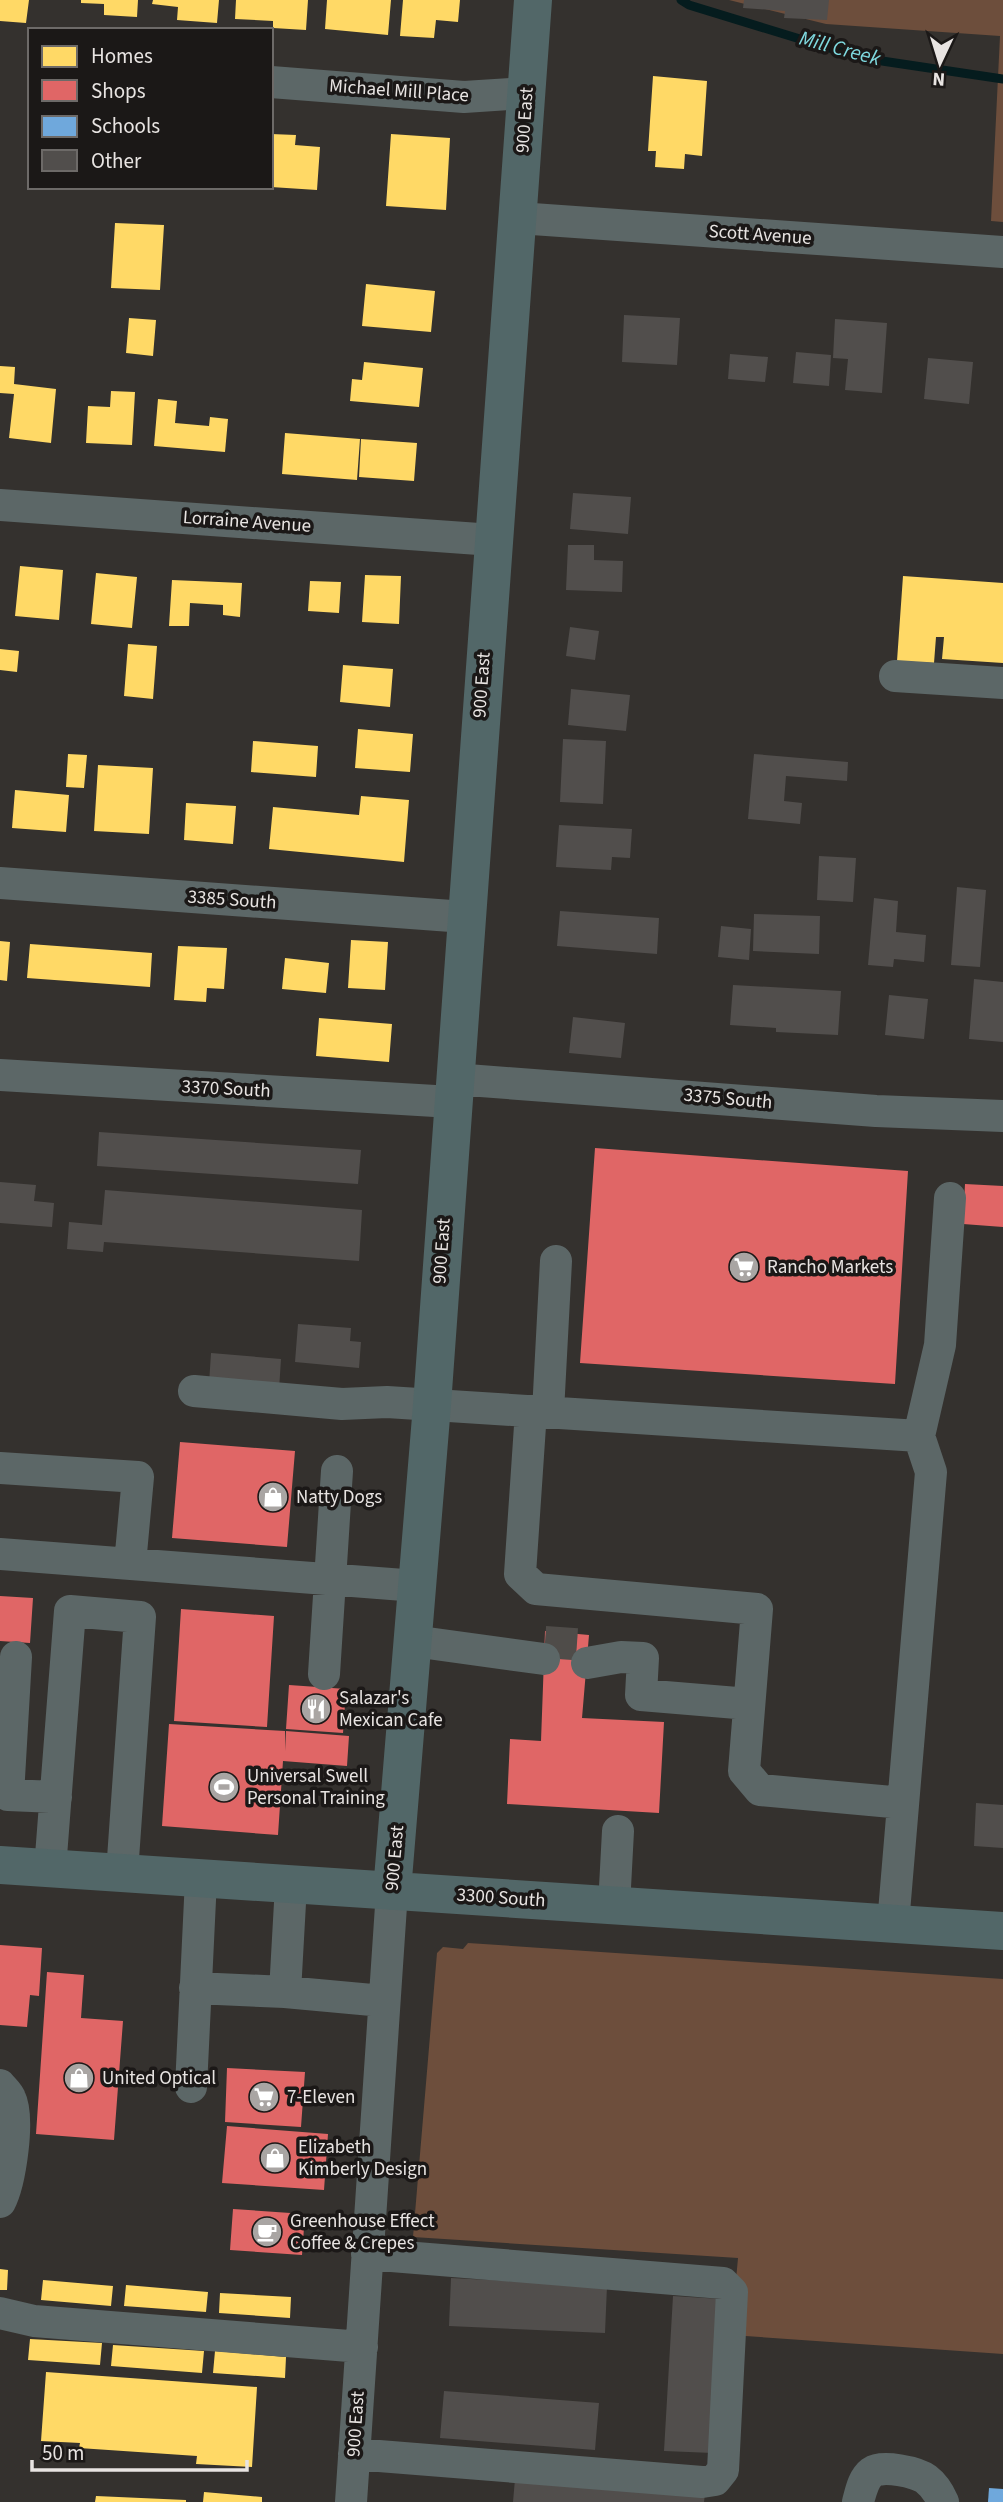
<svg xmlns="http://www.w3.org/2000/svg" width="1003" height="2502" font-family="'Source Sans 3',sans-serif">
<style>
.green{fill:#6d4e3c}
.homes{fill:#ffd966}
.shops{fill:#e06666}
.schools{fill:#6fa8dc}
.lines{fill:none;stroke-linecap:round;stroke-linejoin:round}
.stream{stroke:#051c1e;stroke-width:9}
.building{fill:#514e4c}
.minor-tunnel{stroke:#4f4c49;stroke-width:32;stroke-dasharray:32 16;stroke-linecap:butt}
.minor{stroke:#5c6767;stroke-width:32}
.major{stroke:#526768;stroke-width:38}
.labels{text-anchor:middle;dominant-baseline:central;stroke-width:7;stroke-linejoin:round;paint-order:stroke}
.street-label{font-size:19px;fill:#e8e4e2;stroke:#1b1817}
.poi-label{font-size:19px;fill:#e8e4e2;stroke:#1b1817;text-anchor:start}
.water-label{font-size:21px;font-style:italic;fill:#7fdae0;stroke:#1b1817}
</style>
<rect width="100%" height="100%" fill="#34312e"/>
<!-- green -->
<path class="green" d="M 729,0 L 1003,0 L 1003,222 L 991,221 L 1000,36 L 826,24 Z
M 468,1943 L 1003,1979 L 1003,2354 L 731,2335 L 738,2258 L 413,2237 L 437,1953 L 443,1947 L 463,1949 Z"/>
<!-- homes -->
<path class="homes" d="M 0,0 L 29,0 L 26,23 L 0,21 Z
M 81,0 L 138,0 L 137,17 L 104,15 L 104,4 L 81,3 Z
M 153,0 L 219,0 L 217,23 L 177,20 L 178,7 L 152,4 Z
M 236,0 L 308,0 L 306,30 L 273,28 L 273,21 L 235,19 Z
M 327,0 L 391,0 L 388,35 L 325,29 Z
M 403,0 L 460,0 L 458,22 L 436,20 L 434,38 L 400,36 Z
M 653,76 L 707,81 L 702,156 L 685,154 L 684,169 L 655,167 L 656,151 L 648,151 Z
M 271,134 L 296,135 L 295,145 L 320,147 L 317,190 L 271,187 Z
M 391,134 L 450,138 L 446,210 L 386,206 Z
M 115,223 L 164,225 L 160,290 L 111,288 Z
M 366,284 L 435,291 L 431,332 L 362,326 Z
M 129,318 L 156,320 L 153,356 L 126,353 Z
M 364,362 L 423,368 L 419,407 L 350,401 L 352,379 L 362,380 Z
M 0,366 L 15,367 L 14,384 L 56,389 L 51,443 L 9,438 L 14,394 L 0,393 Z
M 111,391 L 135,392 L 132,445 L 86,443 L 88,406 L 110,407 Z
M 158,399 L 177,401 L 175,423 L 209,426 L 210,417 L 228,419 L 225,452 L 154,446 Z
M 285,433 L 360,439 L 357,480 L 282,474 Z
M 361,439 L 417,443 L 414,481 L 359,477 Z
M 20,566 L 63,570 L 59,620 L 15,616 Z
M 96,573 L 137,577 L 132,628 L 91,624 Z
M 365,575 L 401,576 L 399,624 L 362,622 Z
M 903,576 L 1003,583 L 1003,663 L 942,659 L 944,637 L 936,637 L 934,663 L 897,661 Z
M 172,580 L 242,583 L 240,617 L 223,615 L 223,605 L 190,603 L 189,626 L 169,626 Z
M 310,581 L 341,582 L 339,613 L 308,611 Z
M 128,644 L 157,646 L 153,699 L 124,696 Z
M 0,649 L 19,651 L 17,672 L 0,670 Z
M 343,665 L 393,669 L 390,707 L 340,702 Z
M 358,729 L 413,734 L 410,772 L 355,768 Z
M 253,741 L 318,746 L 316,777 L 251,772 Z
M 68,754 L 87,755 L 84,788 L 66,787 Z
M 98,765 L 153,768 L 149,834 L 94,831 Z
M 15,790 L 69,795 L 66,832 L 12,828 Z
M 361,796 L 409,800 L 404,862 L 269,849 L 273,807 L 359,815 Z
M 186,803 L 236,806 L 233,844 L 184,840 Z
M 351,940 L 388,942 L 385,990 L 348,988 Z
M 0,941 L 10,942 L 7,981 L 0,980 Z
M 30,944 L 152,953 L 150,987 L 27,978 Z
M 178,946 L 227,948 L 224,989 L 207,988 L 206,1002 L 174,1000 Z
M 285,958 L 329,963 L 326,993 L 282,989 Z
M 319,1018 L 392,1024 L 389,1062 L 316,1056 Z
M 0,2269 L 8,2270 L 7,2290 L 0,2290 Z
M 43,2280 L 113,2286 L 111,2306 L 41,2300 Z
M 126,2285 L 208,2292 L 206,2312 L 124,2306 Z
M 220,2293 L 291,2297 L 290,2318 L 219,2313 Z
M 30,2339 L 102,2343 L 100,2365 L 28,2360 Z
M 113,2345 L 204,2351 L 202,2373 L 111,2366 Z
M 215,2351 L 286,2357 L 285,2378 L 213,2373 Z
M 46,2372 L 257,2387 L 252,2467 L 196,2464 L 197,2456 L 79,2448 L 80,2443 L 41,2441 Z
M 204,2492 L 262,2497 L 262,2502 L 203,2502 Z
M 96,2496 L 186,2500 L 186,2502 L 95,2502 Z"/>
<!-- shops -->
<path class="shops" d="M 595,1148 L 908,1171 L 895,1384 L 580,1363 Z
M 965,1184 L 1003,1186 L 1003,1227 L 963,1224 Z
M 180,1442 L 295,1451 L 287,1547 L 172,1538 Z
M 0,1596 L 33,1598 L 30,1643 L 0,1641 Z
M 181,1609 L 274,1616 L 267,1727 L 174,1721 Z
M 545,1631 L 589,1635 L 582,1718 L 664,1722 L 659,1813 L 507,1804 L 510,1739 L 541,1741 Z
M 289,1685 L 346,1689 L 343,1733 L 286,1729 Z
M 169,1724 L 285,1731 L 285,1751 L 286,1731 L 349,1736 L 347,1766 L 283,1761 L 278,1835 L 162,1826 Z
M 0,1945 L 42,1948 L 39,1996 L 30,1995 L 27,2027 L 0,2025 Z
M 47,1972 L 84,1975 L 81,2018 L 123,2021 L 114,2140 L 36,2134 Z
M 227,2068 L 305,2072 L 301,2127 L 225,2122 Z
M 227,2126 L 328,2134 L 324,2190 L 222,2183 Z
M 233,2209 L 305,2214 L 302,2255 L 230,2250 Z"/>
<!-- schools -->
<path class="schools" d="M 989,2488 L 1003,2489 L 1003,2502 L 988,2502 Z"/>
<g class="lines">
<!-- stream -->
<path class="stream" d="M 681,0 L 689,5 L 862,58 L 1003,79"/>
</g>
<!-- building -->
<path class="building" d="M 744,0 L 829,0 L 827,20 L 784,18 L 785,11 L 743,8 Z
M 624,315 L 680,318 L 677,365 L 622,362 Z
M 835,319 L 887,323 L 882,393 L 845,390 L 848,359 L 833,358 Z
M 796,352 L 831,355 L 829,386 L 793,383 Z
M 730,354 L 768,357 L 765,382 L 728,379 Z
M 928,358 L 973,362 L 969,404 L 924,399 Z
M 573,493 L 631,497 L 628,534 L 570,529 Z
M 568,545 L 594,545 L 594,560 L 623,561 L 622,592 L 566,590 Z
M 570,627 L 599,631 L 595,660 L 566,656 Z
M 571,689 L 630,695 L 626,731 L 568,725 Z
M 563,739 L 606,741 L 603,804 L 560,802 Z
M 754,754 L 848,762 L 847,781 L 786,776 L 784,801 L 802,803 L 800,824 L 748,819 Z
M 559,825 L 632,829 L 630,858 L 612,857 L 611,870 L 556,867 Z
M 819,856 L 856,858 L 853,902 L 817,900 Z
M 957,887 L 986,890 L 980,967 L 951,965 Z
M 874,898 L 898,901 L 896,932 L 926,935 L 924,962 L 894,959 L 893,967 L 868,965 Z
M 560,911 L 659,918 L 657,954 L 557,946 Z
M 754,914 L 820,916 L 819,954 L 753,951 Z
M 721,926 L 751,929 L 749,960 L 718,957 Z
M 974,979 L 1003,982 L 1003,1042 L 969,1039 Z
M 733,985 L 841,991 L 838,1035 L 776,1032 L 776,1028 L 730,1025 Z
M 889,995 L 928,999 L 924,1039 L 885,1035 Z
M 573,1017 L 625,1023 L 621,1058 L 569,1053 Z
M 99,1132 L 361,1150 L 358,1184 L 97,1166 Z
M 0,1182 L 36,1185 L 34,1201 L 54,1203 L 52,1227 L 0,1223 Z
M 105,1190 L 362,1210 L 359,1261 L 104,1242 L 103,1252 L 67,1249 L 69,1222 L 102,1225 Z
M 298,1324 L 351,1328 L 350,1341 L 361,1342 L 359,1368 L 295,1362 Z
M 211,1353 L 281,1359 L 279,1390 L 209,1384 Z
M 976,1803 L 1003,1805 L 1003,1848 L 974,1846 Z
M 451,2278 L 607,2286 L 605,2333 L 449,2326 Z
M 673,2296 L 721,2299 L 713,2453 L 664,2451 Z
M 444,2391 L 599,2403 L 595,2450 L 440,2438 Z
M 515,2479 L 705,2494 L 704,2502 L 513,2502 Z"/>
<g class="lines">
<!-- minor-tunnel -->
<path class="minor-tunnel" d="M 545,1642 L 589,1645"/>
<!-- minor -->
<path class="minor" d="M 271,82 L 464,97 L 527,93
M 518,218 L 1003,252
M 0,505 L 493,540
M 895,676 L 1003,683
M 0,883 L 465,917
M 0,1075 L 452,1102
M 454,1079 L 876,1111 L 1003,1116
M 194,1391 L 342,1404 L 387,1402 L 919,1436 L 931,1472 L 893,1924
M 531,1411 L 520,1574 L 536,1589 L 757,1609 L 744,1771 L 760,1790 L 903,1803
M 548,1412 L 556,1261
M 919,1436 L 940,1345 L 950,1198
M 0,1468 L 138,1477 L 130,1564
M 0,1554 L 417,1586
M 413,1641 L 544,1659
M 16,1657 L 8,1795 L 56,1797
M 587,1663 L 621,1657 L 643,1658 L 641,1695 L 749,1704
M 324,1674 L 337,1471
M 50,1869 L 70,1611 L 140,1617 L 122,1873
M 614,1906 L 618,1831
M 195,1988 L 285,1992 L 291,1885
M 285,1992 L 383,2001
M 0,2085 C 3,2089 8,2093 10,2098 C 20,2118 10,2183 0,2202
M 191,2087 L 201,1879
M 0,2313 L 34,2321 L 362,2347
M 354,2454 L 702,2482 L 715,2480 L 723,2470 L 732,2292 L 723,2283 L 367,2254
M 351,2502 L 392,1891
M 858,2502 C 861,2491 863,2479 872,2472 C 882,2465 917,2472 926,2479 C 934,2485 939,2493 943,2502"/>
<!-- major -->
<path class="major" d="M 0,1865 L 1003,1931
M 392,1891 L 432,1405 L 533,0"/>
</g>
<!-- icons -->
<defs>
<g id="supermarket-disc" transform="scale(1.575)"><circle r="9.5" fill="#a9a5a3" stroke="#1b1817"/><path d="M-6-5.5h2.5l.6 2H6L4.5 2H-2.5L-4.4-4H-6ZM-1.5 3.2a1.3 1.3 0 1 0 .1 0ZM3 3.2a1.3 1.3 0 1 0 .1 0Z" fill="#fff"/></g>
<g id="shop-disc" transform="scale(1.575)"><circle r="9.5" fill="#a9a5a3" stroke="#1b1817"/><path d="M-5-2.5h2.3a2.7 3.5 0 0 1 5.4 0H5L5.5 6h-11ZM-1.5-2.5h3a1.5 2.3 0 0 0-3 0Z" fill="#fff"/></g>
<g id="restaurant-disc" transform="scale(1.575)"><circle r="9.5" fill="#a9a5a3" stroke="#1b1817"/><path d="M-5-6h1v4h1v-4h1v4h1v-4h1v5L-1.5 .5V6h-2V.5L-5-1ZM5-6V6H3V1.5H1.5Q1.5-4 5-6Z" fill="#fff"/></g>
<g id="stadium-disc" transform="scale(1.575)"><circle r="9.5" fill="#a9a5a3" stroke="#1b1817"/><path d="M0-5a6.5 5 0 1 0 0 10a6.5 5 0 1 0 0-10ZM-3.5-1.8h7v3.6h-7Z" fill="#fff"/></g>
<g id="cafe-disc" transform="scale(1.575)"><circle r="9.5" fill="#a9a5a3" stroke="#1b1817"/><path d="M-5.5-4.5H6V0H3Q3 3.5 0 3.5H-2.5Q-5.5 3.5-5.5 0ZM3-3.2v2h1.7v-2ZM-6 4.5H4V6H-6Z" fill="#fff"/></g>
</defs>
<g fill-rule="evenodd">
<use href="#supermarket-disc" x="744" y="1267"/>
<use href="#shop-disc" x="273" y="1497"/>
<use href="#restaurant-disc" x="316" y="1709"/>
<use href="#stadium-disc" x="224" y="1787"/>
<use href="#shop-disc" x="79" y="2078"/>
<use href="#supermarket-disc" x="264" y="2097"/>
<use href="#shop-disc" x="275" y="2158"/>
<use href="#cafe-disc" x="267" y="2232"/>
</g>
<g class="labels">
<!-- street labels -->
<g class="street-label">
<text transform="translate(399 91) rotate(4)">Michael Mill Place</text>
<text transform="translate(525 120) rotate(-86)">900 East</text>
<text transform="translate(760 235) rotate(4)">Scott Avenue</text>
<text transform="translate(247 522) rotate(4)">Lorraine Avenue</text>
<text transform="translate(482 685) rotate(-86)">900 East</text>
<text transform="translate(232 900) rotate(4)">3385 South</text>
<text transform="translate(226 1089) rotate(3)">3370 South</text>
<text transform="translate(728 1099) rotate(5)">3375 South</text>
<text transform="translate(442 1251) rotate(-86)">900 East</text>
<text transform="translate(395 1858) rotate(-85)">900 East</text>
<text transform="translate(501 1898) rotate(4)">3300 South</text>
<text transform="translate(356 2424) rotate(-86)">900 East</text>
</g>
<!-- poi labels -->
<g class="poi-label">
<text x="767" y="1267">Rancho Markets</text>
<text x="296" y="1497">Natty Dogs</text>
<text x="339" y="1698">Salazar's<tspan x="339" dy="22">Mexican Cafe</tspan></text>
<text x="247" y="1776">Universal Swell<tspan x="247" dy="22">Personal Training</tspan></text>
<text x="102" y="2078">United Optical</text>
<text x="287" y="2097">7-Eleven</text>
<text x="298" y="2147">Elizabeth<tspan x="298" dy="22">Kimberly Design</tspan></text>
<text x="290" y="2221">Greenhouse Effect<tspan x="290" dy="22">Coffee &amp; Crepes</tspan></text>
</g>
<!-- water labels -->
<g class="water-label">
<text transform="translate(840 48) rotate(15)">Mill Creek</text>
</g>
</g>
<!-- legend -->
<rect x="28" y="28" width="245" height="161" fill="#1b1817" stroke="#6d6a68" stroke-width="2"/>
<rect x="42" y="46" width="35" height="21" fill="#ffd966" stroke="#6d6a68" stroke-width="2"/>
<text x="91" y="63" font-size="21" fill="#e8e4e2">Homes</text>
<rect x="42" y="80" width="35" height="21" fill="#e06666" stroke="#6d6a68" stroke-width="2"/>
<text x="91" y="98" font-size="21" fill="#e8e4e2">Shops</text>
<rect x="42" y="116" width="35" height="21" fill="#6fa8dc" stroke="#6d6a68" stroke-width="2"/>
<text x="91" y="133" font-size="21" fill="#e8e4e2">Schools</text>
<rect x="42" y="150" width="35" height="21" fill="#514e4c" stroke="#6d6a68" stroke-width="2"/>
<text x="91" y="168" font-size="21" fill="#e8e4e2">Other</text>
<!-- north arrow -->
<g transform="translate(940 63) rotate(184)" stroke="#1b1817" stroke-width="5" paint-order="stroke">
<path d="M0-5L12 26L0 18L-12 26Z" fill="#e8e4e2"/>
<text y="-10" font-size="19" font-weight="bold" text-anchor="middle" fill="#e8e4e2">N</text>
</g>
<!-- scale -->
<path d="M32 2460v10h215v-10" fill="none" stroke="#e8e4e2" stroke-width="3.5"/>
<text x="42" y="2460" font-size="21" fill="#e8e4e2" stroke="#1b1817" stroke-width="5" paint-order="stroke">50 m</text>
</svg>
